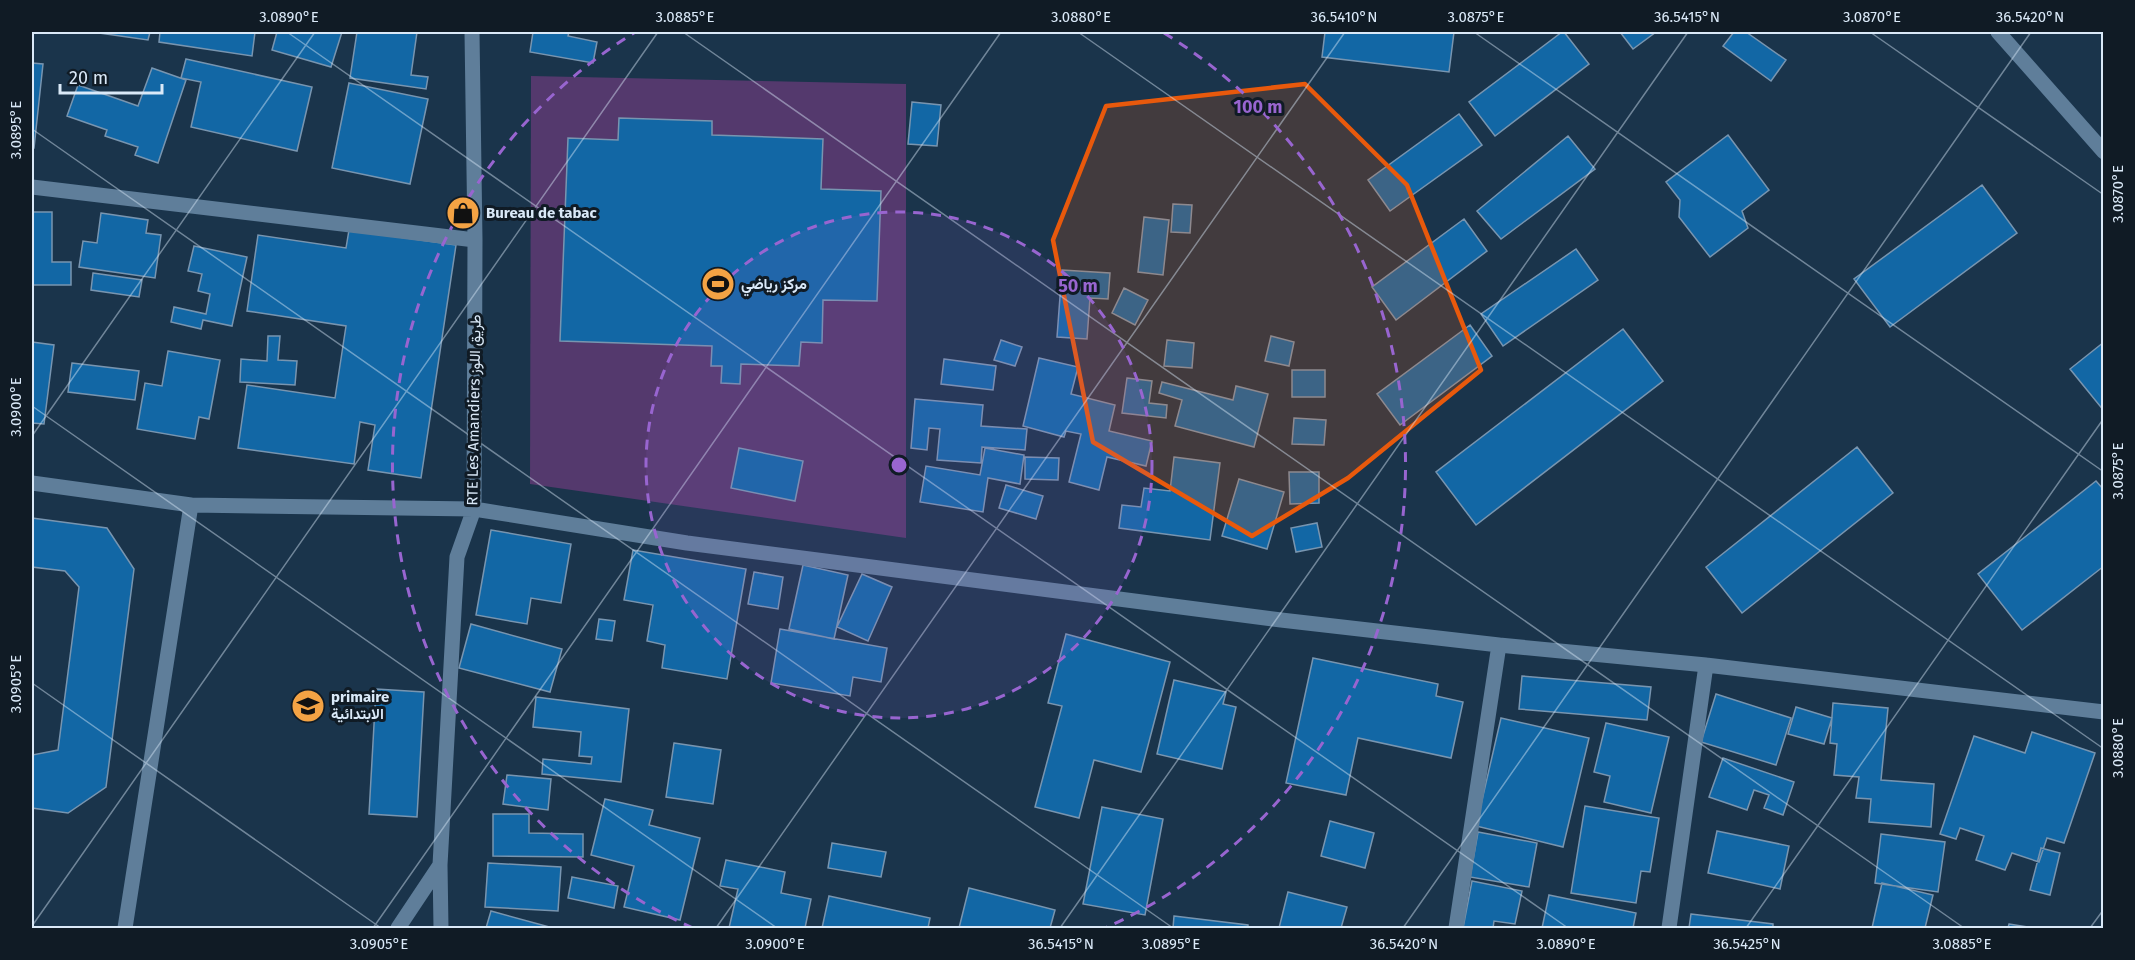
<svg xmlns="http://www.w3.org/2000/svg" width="2135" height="960" font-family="'Fira Sans',Vazirmatn,sans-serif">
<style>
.pitch{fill:#54396d}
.building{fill:#1267a5;stroke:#7895b0;stroke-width:1.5}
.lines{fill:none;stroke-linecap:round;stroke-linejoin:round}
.minor{stroke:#5f7e9a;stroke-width:15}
.marked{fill:#e8590c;fill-opacity:0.2;stroke:#e8590c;stroke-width:4.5;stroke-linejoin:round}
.ticks{fill:none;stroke:#dae9f8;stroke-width:1.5;stroke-opacity:0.45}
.ring{fill:none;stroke:#9865d0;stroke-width:3;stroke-dasharray:10 8}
.labels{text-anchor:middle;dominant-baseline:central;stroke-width:6;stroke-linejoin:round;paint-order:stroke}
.poi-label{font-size:15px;font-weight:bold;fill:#dae9f8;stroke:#101b25;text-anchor:start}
.street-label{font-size:15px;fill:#dae9f8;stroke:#101b25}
.centre{fill:#9865d0;stroke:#101b25;stroke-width:3}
.ring-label{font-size:18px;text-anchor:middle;font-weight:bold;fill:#9865d0;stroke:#101b25;stroke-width:6;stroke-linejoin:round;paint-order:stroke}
.neatline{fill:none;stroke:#dae9f8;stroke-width:2}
.ticks-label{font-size:15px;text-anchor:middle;fill:#dae9f8}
</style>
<rect width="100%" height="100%" fill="#1a344b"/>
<!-- pitch -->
<path class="pitch" d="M 531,76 L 906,84 L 906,538 L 530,484 Z"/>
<!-- building -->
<path class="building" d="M 92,32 L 150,32 L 148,40 Z
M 160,32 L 255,32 L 252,56 L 159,42 Z
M 277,32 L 342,32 L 331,67 L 272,50 Z
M 357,32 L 417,32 L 411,75 L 428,77 L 426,89 L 350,78 Z
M 533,32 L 569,32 L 568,36 L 597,42 L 593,63 L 530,52 Z
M 1325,32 L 1454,32 L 1449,72 L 1322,57 Z
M 1562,32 L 1564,32 L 1589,64 L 1495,136 L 1469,102 Z
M 1620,32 L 1656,32 L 1633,49 Z
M 1734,32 L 1746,32 L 1786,60 L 1771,81 L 1723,46 Z
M 186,59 L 312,87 L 297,151 L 191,127 L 201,82 L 181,78 Z
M 32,63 L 43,64 L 34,148 L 32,148 Z
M 152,68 L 186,80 L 158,163 L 135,155 L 138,147 L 105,136 L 107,130 L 67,116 L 78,85 L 138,106 Z
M 349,83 L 428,99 L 410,184 L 332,168 Z
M 912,102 L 941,105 L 937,146 L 908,144 Z
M 1459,114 L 1482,145 L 1390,211 L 1368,180 Z
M 619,118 L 712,121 L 712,135 L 823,139 L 821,189 L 881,191 L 877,301 L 823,300 L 822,343 L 801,342 L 799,366 L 741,364 L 740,384 L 721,383 L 722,366 L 711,366 L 712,346 L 560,341 L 568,138 L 618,140 Z
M 1728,135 L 1769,190 L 1742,211 L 1748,228 L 1710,257 L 1679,217 L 1680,200 L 1666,182 Z
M 1568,136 L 1595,169 L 1501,239 L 1477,211 Z
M 1982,185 L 2017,233 L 1890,327 L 1854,279 Z
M 1173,204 L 1192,205 L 1190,233 L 1171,232 Z
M 32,212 L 52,212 L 52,262 L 71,262 L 71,285 L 32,285 Z
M 101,213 L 148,220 L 146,233 L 161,235 L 155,278 L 79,267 L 83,241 L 97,243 Z
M 1144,217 L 1169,220 L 1163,275 L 1138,272 Z
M 1464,219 L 1487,251 L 1396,320 L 1372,287 Z
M 349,230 L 456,245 L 421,478 L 368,470 L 375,425 L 360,422 L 354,464 L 238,448 L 247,385 L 335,398 L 346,326 L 247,311 L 258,235 L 346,248 Z
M 194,246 L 247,257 L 232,326 L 203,320 L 201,329 L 171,322 L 174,307 L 206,314 L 210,294 L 198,291 L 202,274 L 188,271 Z
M 1576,249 L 1598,280 L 1503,346 L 1481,314 Z
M 1062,270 L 1110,273 L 1108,299 L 1090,298 L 1087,339 L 1057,337 Z
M 93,273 L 142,280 L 139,297 L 91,290 Z
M 1124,288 L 1148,300 L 1135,325 L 1112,313 Z
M 1470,325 L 1492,356 L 1400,425 L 1377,394 Z
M 1623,329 L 1663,381 L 1476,525 L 1436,472 Z
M 268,336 L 280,336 L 278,360 L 297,361 L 295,385 L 240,382 L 241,359 L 267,361 Z
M 1271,336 L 1294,342 L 1289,366 L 1265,361 Z
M 1001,340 L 1022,347 L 1015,366 L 994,360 Z
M 1167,340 L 1194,343 L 1192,368 L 1164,366 Z
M 32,342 L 54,345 L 44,424 L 32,423 Z
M 2104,342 L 2104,411 L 2070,369 Z
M 168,351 L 220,360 L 209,419 L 199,417 L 195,439 L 137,429 L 145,383 L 162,386 Z
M 1039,358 L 1078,367 L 1071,394 L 1115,405 L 1109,431 L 1152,441 L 1146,466 L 1107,457 L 1099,490 L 1069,482 L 1081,434 L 1066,431 L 1064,437 L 1023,426 Z
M 944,359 L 996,366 L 993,390 L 941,384 Z
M 72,363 L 139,371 L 135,400 L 68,392 Z
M 1292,370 L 1325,370 L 1325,397 L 1292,397 Z
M 1127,378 L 1152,381 L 1149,403 L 1167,405 L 1166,418 L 1122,413 Z
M 1162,382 L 1233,400 L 1236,386 L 1268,394 L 1254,447 L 1175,426 L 1182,400 L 1159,393 Z
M 915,399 L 983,405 L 981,426 L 1027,429 L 1025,450 L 982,447 L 981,463 L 937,460 L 940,429 L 929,428 L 927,450 L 911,448 Z
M 1294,418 L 1326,420 L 1324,445 L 1292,444 Z
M 1857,447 L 1893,493 L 1742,613 L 1706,567 Z
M 739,448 L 803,461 L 795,501 L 731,488 Z
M 985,448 L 1024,455 L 1020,484 L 988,478 L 983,512 L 920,502 L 926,466 L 980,475 Z
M 1025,457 L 1059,458 L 1058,480 L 1025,479 Z
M 1174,457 L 1220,463 L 1210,540 L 1119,528 L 1122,505 L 1141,507 L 1144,488 L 1170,491 Z
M 1289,472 L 1319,472 L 1319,503 L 1290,504 Z
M 1239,479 L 1284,492 L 1267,549 L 1222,536 Z
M 2096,481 L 2104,490 L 2104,566 L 2022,630 L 1978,574 Z
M 1006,485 L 1043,496 L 1036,519 L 999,508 Z
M 32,518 L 107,528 L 134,569 L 106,787 L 68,813 L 32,808 L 32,755 L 58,750 L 79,587 L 65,571 L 32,567 Z
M 1317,523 L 1322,547 L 1296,552 L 1291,528 Z
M 491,530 L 571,544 L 561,603 L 531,598 L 527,624 L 476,615 Z
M 633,550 L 746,569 L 727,679 L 662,668 L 665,645 L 647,641 L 653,605 L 624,600 Z
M 803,565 L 848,575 L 834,639 L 789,629 Z
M 754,572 L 783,577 L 778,609 L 748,604 Z
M 862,574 L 892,587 L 868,641 L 837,627 Z
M 599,619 L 615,621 L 612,641 L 596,639 Z
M 471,624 L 562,649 L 550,692 L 459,668 Z
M 780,629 L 887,648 L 881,682 L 853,677 L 850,696 L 771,683 Z
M 1066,634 L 1170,662 L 1141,772 L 1094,760 L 1079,818 L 1035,807 L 1062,706 L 1048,703 Z
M 1313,658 L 1438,684 L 1436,696 L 1463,702 L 1451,758 L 1358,738 L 1346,795 L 1286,783 Z
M 1522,676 L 1651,687 L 1647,720 L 1519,709 Z
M 1174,680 L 1226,692 L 1223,704 L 1236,707 L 1222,769 L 1157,754 Z
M 376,689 L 424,692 L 417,817 L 369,814 Z
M 1716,694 L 1791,718 L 1776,765 L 1701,742 Z
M 536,697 L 629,709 L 621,782 L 542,774 L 543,759 L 591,764 L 592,757 L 579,756 L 581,732 L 533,727 Z
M 1833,703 L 1888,708 L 1881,780 L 1934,784 L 1931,827 L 1869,822 L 1871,799 L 1856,798 L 1859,777 L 1834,775 L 1837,744 L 1830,743 Z
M 1796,707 L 1832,718 L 1824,744 L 1788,734 Z
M 1501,718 L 1589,738 L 1563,847 L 1476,826 Z
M 1606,723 L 1669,737 L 1651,813 L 1604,802 L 1610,776 L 1594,772 Z
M 2032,732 L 2095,753 L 2064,843 L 2047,838 L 2039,862 L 2012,853 L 2005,870 L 1976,860 L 1984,836 L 1960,828 L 1956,839 L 1940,834 L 1974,736 L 2025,753 Z
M 674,743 L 721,750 L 713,804 L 666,797 Z
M 1723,758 L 1794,782 L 1783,815 L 1764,808 L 1769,795 L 1754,790 L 1747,810 L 1709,797 Z
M 507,775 L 551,779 L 548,810 L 503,804 Z
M 605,799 L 653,810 L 649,825 L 700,838 L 680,920 L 624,907 L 634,866 L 591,855 Z
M 1585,806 L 1659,818 L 1650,872 L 1641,871 L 1636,903 L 1571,893 Z
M 1102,807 L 1163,819 L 1145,915 L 1083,904 Z
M 493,814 L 529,814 L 529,833 L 583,834 L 583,857 L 493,856 Z
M 1330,821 L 1374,833 L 1365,868 L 1321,856 Z
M 1717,831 L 1789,846 L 1780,889 L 1708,873 Z
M 1478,832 L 1537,843 L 1529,887 L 1470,877 Z
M 1881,834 L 1945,842 L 1938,892 L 1875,883 Z
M 832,843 L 886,852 L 881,877 L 828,868 Z
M 2041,848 L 2060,853 L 2050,895 L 2030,890 Z
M 726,860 L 785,872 L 781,893 L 811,899 L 805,928 L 729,928 L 738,889 L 720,886 Z
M 488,863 L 561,867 L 558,911 L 485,907 Z
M 572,877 L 618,886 L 614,908 L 568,898 Z
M 1472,881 L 1522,891 L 1515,924 L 1494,921 L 1493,928 L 1463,928 Z
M 1882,883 L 1933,895 L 1925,928 L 1872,928 Z
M 969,888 L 1055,910 L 1050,928 L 959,928 Z
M 1288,892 L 1347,907 L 1341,928 L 1279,928 Z
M 1549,895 L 1636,913 L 1633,928 L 1542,928 Z
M 829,896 L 930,918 L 928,928 L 822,928 Z
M 491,911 L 553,928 L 486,928 Z
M 1691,914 L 1773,924 L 1773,928 L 1689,928 Z
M 1174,916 L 1248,925 L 1248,928 L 1173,928 Z
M 2009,924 L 2034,928 L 2008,928 Z"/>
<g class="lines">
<!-- minor -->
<path class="minor" d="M 1998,32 L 2104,152
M 32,187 L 475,240
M 32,483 L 191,505 L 474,509 L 687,543 L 1281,620 L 1499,645 L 1706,665 L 2104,712
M 125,928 L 191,505
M 398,928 L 440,865
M 441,928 L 440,865 L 457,557 L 474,509 L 475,240 L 472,32
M 1456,928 L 1499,645
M 1669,928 L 1706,665"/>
</g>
<!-- marked area -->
<path class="marked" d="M 1305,84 L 1407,185 L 1481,370 L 1348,478 L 1252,536 L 1093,442 L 1053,240 L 1106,106 Z"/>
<!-- ticks -->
<path class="ticks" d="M 287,32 L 1568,928M 683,32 L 1964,928M 1078,32 L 2104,749M 1474,32 L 2104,472M 1870,32 L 2104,195M 32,129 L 1173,928M 32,406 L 777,928M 32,436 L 315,32M 32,683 L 381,928M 32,926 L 658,32M 373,928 L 1001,32M 716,928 L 1345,32M 1060,928 L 1688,32M 1403,928 L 2031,32M 1746,928 L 2104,418M 2090,928 L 2104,909"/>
<!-- distance rings -->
<circle cx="899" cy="465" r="253" fill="#9865d0" fill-opacity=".12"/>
<g class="ring">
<circle cx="899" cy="465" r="253"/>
<path d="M693 928A507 507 0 0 1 634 33M1164 33A507 507 0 0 1 1105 928"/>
</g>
<!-- icons -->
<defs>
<g id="shop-disc" transform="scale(1.725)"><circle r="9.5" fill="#f4a344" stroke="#101b25"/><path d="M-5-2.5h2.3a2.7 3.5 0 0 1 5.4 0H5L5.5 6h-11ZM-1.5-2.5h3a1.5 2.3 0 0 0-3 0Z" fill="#111"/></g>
<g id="stadium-disc" transform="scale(1.725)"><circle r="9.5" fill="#f4a344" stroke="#101b25"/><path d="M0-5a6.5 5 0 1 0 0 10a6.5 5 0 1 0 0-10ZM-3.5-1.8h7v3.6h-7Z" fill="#111"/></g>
<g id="school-disc" transform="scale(1.725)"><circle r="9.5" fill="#f4a344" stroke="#101b25"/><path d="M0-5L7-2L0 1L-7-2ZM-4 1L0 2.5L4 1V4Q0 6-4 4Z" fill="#111"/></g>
</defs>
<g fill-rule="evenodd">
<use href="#shop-disc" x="463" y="213"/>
<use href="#stadium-disc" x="718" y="284"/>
<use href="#school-disc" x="308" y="706"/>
</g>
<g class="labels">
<!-- poi labels -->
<g class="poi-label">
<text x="486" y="213">Bureau de tabac</text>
<text x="741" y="284">مركز رياضي</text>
<text x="331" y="697">primaire<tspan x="331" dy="17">الابتدائية</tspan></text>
</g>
<!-- street labels -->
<g class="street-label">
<text transform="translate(474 410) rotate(-89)">RTE Les Amandiers طريق اللوز</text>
</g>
</g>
<circle cx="899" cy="465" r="9" class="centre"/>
<g class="ring-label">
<text x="1258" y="113">100 m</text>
<text x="1078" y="292">50 m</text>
</g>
<!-- border -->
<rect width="2135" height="960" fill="none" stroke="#101b25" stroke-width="66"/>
<!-- scale -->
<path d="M60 84v9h102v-9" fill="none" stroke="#dae9f8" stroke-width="3"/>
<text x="69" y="84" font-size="18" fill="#dae9f8" stroke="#101b25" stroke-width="4.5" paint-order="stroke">20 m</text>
<rect x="33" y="33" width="2069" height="894" class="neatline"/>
<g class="ticks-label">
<text x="289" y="22">3.0890°E</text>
<text x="685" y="22">3.0885°E</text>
<text x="1081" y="22">3.0880°E</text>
<text x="1344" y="22">36.5410°N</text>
<text x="1476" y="22">3.0875°E</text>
<text x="1687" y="22">36.5415°N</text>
<text x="1872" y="22">3.0870°E</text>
<text x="2030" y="22">36.5420°N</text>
<text transform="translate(16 130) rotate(-90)" y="5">3.0895°E</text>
<text transform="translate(2118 194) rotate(-90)" y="5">3.0870°E</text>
<text transform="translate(16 407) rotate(-90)" y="5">3.0900°E</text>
<text transform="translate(2118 471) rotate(-90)" y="5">3.0875°E</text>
<text transform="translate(16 684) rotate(-90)" y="5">3.0905°E</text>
<text transform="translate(2118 748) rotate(-90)" y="5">3.0880°E</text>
<text x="379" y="949">3.0905°E</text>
<text x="775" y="949">3.0900°E</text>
<text x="1061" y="949">36.5415°N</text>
<text x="1171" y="949">3.0895°E</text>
<text x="1404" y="949">36.5420°N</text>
<text x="1566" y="949">3.0890°E</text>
<text x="1747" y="949">36.5425°N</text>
<text x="1962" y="949">3.0885°E</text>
</g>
</svg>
